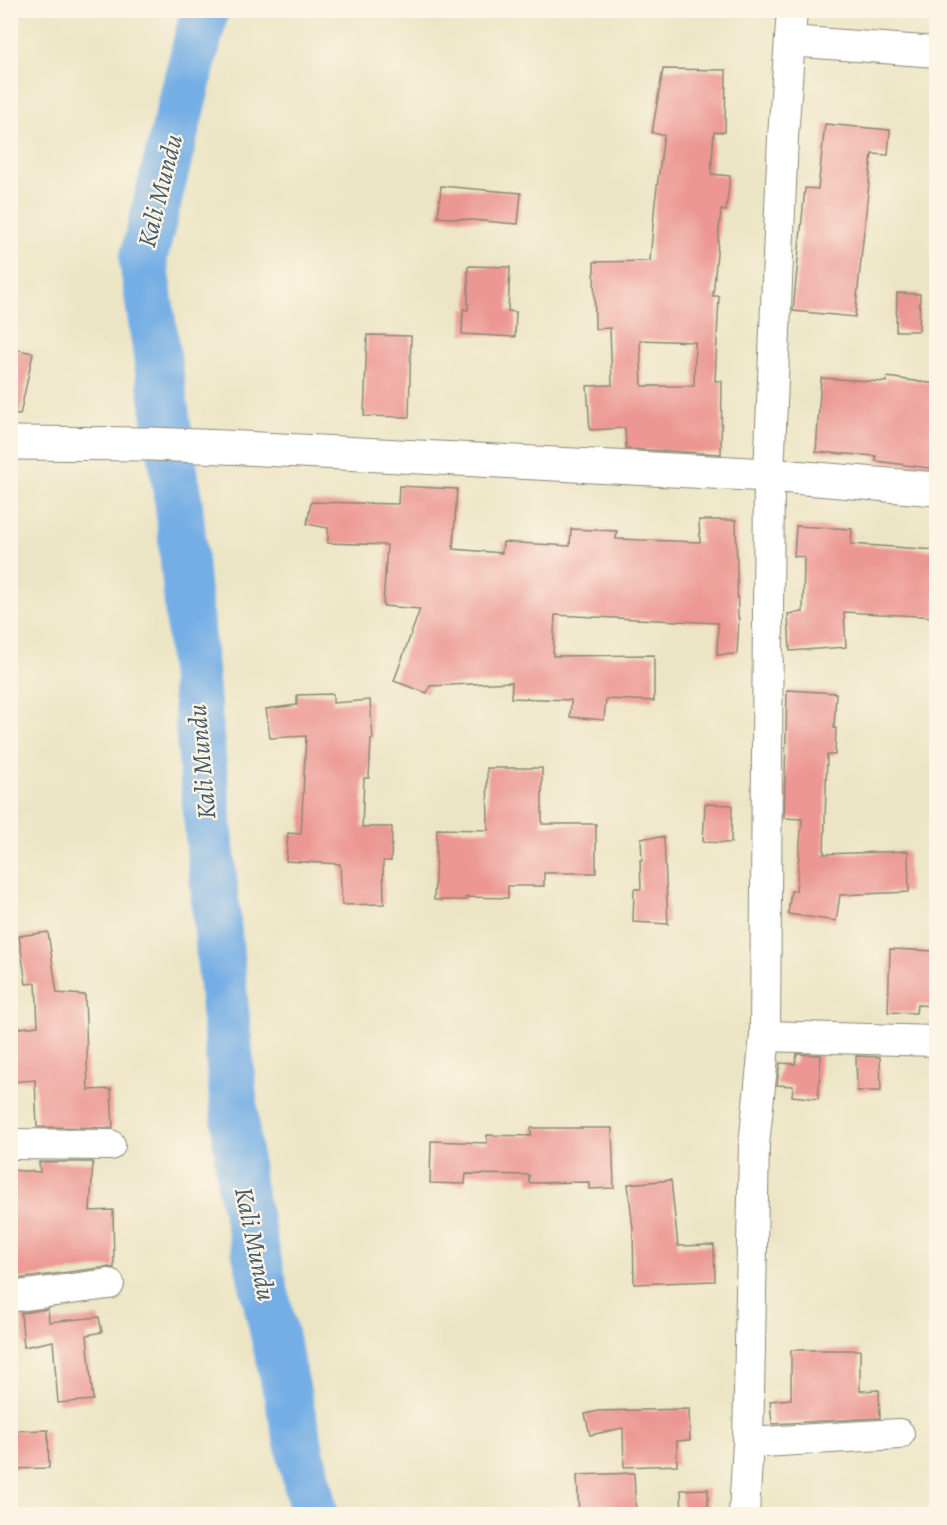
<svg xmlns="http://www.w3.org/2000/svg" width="947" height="1525" font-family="Alegreya,serif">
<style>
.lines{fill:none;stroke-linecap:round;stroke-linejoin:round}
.river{stroke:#74aee5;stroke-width:48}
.building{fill:#ec9793;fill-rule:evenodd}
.minor-casing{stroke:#8c8878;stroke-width:32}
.tertiary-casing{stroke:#8c8878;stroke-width:35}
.minor{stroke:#fff;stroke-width:30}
.tertiary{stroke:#fff;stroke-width:33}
.labels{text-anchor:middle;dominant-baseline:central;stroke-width:4.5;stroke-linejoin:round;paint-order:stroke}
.water-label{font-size:26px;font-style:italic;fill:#45596c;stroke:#fcf5e5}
</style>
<rect width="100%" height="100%" fill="#fcf5e5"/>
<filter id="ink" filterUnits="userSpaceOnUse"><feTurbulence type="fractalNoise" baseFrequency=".0167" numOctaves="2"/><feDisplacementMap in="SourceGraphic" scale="12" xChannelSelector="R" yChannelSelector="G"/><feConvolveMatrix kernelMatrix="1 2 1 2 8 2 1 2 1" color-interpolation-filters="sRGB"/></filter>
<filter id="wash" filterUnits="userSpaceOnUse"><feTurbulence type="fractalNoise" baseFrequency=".008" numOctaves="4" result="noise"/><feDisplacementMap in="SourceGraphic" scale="24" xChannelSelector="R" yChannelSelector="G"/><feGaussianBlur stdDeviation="1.35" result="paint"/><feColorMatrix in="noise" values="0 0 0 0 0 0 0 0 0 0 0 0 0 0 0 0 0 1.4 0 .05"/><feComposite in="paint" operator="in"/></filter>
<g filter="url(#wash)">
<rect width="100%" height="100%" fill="#ece5c5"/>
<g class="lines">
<!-- river -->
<path class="river" d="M 205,10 L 143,260 L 179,506 L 241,1185 L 314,1514"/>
</g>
<g id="blocks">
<!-- building -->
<path class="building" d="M 663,69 L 726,70 L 725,132 L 714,132 L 711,174 L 730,176 L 726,211 L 721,210 L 713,296 L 719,296 L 715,381 L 722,381 L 721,454 L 626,449 L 625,428 L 590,430 L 587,386 L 612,385 L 610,328 L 595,329 L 594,262 L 650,261 L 655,202 L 664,135 L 652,133 ZM 640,340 L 695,342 L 694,386 L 642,386 Z
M 825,124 L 890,130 L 888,155 L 872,154 L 855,317 L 793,311 L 805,188 L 818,189 Z
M 441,186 L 521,193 L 518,224 L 438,217 Z
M 468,266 L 510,267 L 508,311 L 516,312 L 515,337 L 462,334 L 463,309 L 468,310 Z
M 897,293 L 920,294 L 919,331 L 896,331 Z
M 367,335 L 411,336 L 409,417 L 364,416 Z
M 10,348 L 33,353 L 20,415 L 10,414 Z
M 887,377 L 936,384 L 936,469 L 876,461 L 876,456 L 816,452 L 821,378 L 886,382 Z
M 399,486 L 457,489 L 453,549 L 502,553 L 503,542 L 570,546 L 571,529 L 617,531 L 616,539 L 700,542 L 699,520 L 736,520 L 738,618 L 739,618 L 737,654 L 717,655 L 718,623 L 555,615 L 553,656 L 654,655 L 654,701 L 606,699 L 604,720 L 570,717 L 571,700 L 511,698 L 512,682 L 430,686 L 427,693 L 394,681 L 420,609 L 383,606 L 387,545 L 328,543 L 328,528 L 307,524 L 311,502 L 398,504 Z
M 796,526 L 852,529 L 851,544 L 936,550 L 936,617 L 844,612 L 846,647 L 790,651 L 788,614 L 803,612 L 804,557 L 794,556 Z
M 787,690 L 836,693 L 834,728 L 836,728 L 835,755 L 827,755 L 824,854 L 908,851 L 909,892 L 840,895 L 836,921 L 788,914 L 791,891 L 796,891 L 802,819 L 784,818 Z
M 333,694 L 333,703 L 370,700 L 373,739 L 371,739 L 369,778 L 364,778 L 362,827 L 392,827 L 391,861 L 383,861 L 384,904 L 342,905 L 340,864 L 286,861 L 288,833 L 301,834 L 306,736 L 270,738 L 266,709 L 297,705 L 297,695 Z
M 487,768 L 542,768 L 542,824 L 596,824 L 596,873 L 544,873 L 544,886 L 508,886 L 508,898 L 466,897 L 466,900 L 434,900 L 437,829 L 488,830 Z
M 705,804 L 732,805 L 731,843 L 703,842 Z
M 664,837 L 668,924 L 633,922 L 634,889 L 641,889 L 640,860 L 642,860 L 641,838 Z
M 48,932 L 57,993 L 85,995 L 88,1090 L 111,1089 L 113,1128 L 37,1127 L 35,1080 L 10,1082 L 10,1029 L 38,1026 L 36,983 L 26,984 L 19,936 Z
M 890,949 L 936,951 L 936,1006 L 917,1005 L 916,1013 L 888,1012 Z
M 797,1054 L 821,1055 L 818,1099 L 792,1096 L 793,1086 L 777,1085 L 780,1063 L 795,1064 Z
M 856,1056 L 880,1057 L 881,1091 L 857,1091 Z
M 531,1128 L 612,1128 L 614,1188 L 589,1189 L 589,1182 L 529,1183 L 529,1175 L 466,1174 L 465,1184 L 430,1183 L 431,1141 L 487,1143 L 487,1135 L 531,1136 Z
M 39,1162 L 93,1162 L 90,1211 L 113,1210 L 114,1268 L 107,1267 L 17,1279 L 10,1215 L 10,1170 L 40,1172 Z
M 671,1180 L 678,1246 L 714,1245 L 715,1281 L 634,1284 L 633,1229 L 628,1184 Z
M 48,1309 L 49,1322 L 99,1317 L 102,1332 L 87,1335 L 93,1400 L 58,1403 L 53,1341 L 24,1347 L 21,1313 Z
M 791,1350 L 860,1350 L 860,1391 L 879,1390 L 880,1418 L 772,1424 L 770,1401 L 791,1399 Z
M 689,1409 L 690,1440 L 677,1441 L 677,1465 L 624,1467 L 623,1428 L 590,1435 L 585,1414 L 598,1411 Z
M 48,1430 L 49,1468 L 10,1469 L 10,1431 Z
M 634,1473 L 636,1515 L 579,1515 L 577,1475 Z
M 708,1489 L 708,1515 L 682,1515 L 681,1490 Z"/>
</g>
</g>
<g filter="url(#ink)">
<use href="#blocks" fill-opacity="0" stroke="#8c8878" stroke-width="1.5"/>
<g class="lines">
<!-- minor casing -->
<g class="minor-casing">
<path id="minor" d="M 790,41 L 936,52
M 765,1036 L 935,1041
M 10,1144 L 110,1145
M 10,1297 L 109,1284
M 748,1443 L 899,1434
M 744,1514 L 748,1443 L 754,1145 L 765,1036 L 769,475 L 783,137 L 792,10"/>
</g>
<!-- tertiary casing -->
<g class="tertiary-casing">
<path id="tertiary" d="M 10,443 L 151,444 L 224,447 L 769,475 L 936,489"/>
</g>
<!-- minor -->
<use href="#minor" class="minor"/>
<!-- tertiary -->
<use href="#tertiary" class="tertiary"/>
</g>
</g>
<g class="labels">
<!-- water labels -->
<g class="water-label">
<text transform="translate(160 191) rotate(-76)">Kali Mundu</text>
<text transform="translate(202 762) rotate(-95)">Kali Mundu</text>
<text transform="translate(255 1244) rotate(78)">Kali Mundu</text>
</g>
</g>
<!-- margin -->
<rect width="947" height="1525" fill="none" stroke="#fcf5e5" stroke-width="36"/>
</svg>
